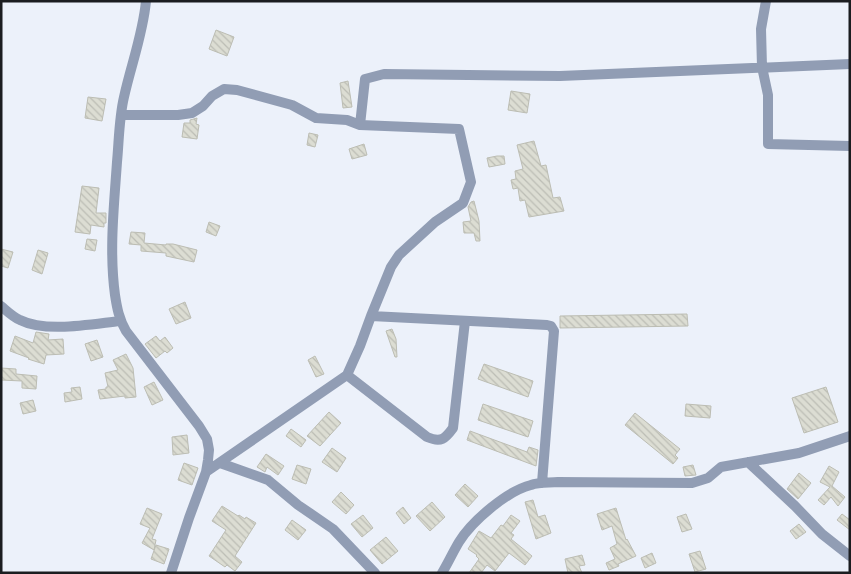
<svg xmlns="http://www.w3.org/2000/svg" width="851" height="574" font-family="'Zilla Slab',serif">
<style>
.building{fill:url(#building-back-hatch);stroke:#bcbdb3}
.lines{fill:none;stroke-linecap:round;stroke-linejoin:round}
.minor{stroke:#919db4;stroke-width:10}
</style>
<defs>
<pattern id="building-back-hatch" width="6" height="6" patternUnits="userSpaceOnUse" patternTransform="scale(1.25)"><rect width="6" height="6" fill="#dcddd3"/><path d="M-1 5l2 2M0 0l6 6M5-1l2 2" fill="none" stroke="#bcbdb5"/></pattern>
</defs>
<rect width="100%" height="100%" fill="#ecf1fa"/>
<!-- building -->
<path class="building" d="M 216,30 L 234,37 L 227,56 L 209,49 Z
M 348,81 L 352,107 L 343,108 L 340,83 Z
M 511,91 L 530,94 L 527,113 L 508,110 Z
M 88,97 L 106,99 L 102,121 L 85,118 Z
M 197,118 L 196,124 L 199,125 L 197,139 L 182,137 L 184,123 L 190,123 L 190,120 Z
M 309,133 L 318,135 L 315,147 L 307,145 Z
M 534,141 L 541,166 L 546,165 L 553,198 L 560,197 L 564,211 L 529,217 L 525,200 L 520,201 L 518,188 L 513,189 L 511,180 L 516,179 L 515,171 L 523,169 L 517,145 Z
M 364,144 L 367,155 L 352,159 L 349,149 Z
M 497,156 L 504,156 L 505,164 L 489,167 L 487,158 Z
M 82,186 L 99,188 L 96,213 L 106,213 L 106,223 L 104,223 L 104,227 L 91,225 L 90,234 L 75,232 Z
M 474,201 L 479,221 L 480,241 L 476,241 L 474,233 L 464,233 L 463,222 L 471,221 L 468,207 L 471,202 Z
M 209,222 L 220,226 L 216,236 L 206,232 Z
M 131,232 L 145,233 L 144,243 L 166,245 L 166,244 L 173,244 L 197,250 L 194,262 L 166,256 L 166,253 L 141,251 L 141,245 L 129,244 Z
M 87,239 L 97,240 L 95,251 L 85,249 Z
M 1,249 L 13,252 L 8,268 L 1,266 Z
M 38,250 L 48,253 L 42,274 L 32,270 Z
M 185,302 L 191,318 L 176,324 L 169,309 Z
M 687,314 L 688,326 L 560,328 L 560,316 Z
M 392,329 L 396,339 L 397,357 L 395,357 L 386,331 Z
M 36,332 L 49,334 L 48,340 L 63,339 L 64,354 L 46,355 L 44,364 L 28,359 L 29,358 L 10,351 L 15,336 L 33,343 Z
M 156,336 L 160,341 L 165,337 L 173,348 L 167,353 L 165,351 L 156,358 L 145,344 Z
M 97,340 L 103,357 L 91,361 L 85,344 Z
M 126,354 L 133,368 L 136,397 L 125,398 L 125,396 L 100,399 L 98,390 L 106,389 L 106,387 L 108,387 L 105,373 L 118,370 L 113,360 Z
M 315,356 L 324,374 L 316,377 L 308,360 Z
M 484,364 L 533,381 L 528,397 L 478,379 Z
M 1,368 L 16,369 L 16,374 L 37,376 L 36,389 L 22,388 L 22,381 L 1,380 Z
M 154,382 L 163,400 L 152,405 L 144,387 Z
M 80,387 L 82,399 L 65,402 L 64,393 L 72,392 L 71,388 Z
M 826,387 L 838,422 L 804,433 L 792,398 Z
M 33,400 L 36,411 L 23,414 L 20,403 Z
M 483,404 L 533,421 L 528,437 L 478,420 Z
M 686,404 L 711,406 L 710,418 L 685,416 Z
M 329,412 L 341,423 L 320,446 L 307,436 Z
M 635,413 L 680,449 L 675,455 L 678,458 L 673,464 L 625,425 Z
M 291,429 L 306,440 L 301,447 L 286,436 Z
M 470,431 L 527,452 L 529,447 L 538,450 L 536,466 L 467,440 Z
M 187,435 L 189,453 L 173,455 L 172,437 Z
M 332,448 L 346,458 L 337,472 L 322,462 Z
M 266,454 L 284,466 L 278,475 L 267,467 L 265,472 L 257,467 Z
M 184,463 L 198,468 L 192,485 L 178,480 Z
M 297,465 L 311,469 L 306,484 L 292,479 Z
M 693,465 L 696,475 L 685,476 L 683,467 Z
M 829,466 L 839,472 L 832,486 L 845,497 L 838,506 L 831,497 L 824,505 L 818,500 L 830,487 L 820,482 Z
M 799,473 L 811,483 L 798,499 L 787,489 Z
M 465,484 L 478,496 L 468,507 L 455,495 Z
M 341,492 L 354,505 L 346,514 L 332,502 Z
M 533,500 L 538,517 L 545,515 L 551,533 L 536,539 L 525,502 Z
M 432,502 L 445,517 L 430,531 L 416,516 Z
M 222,506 L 238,516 L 239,515 L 245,519 L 246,517 L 256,523 L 235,556 L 242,562 L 235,571 L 227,565 L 225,567 L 209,556 L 226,530 L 212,521 Z
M 403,507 L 411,518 L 404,524 L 396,513 Z
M 147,508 L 162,514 L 152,539 L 156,540 L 154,550 L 142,543 L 150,528 L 140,524 Z
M 616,508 L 626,540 L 627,539 L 636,556 L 618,564 L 619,566 L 609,570 L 606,563 L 615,559 L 610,548 L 617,544 L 612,526 L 602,530 L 597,514 Z
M 686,514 L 692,529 L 682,532 L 677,517 Z
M 842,514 L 850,520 L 850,530 L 837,520 Z
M 363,515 L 373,528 L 362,537 L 351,524 Z
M 511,515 L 520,521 L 511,533 L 514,535 L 511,539 L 532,556 L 525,565 L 509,553 L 495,571 L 487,565 L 481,573 L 469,573 L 479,559 L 476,556 L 477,555 L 468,549 L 479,531 L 491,538 L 501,525 L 503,526 Z
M 292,520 L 306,530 L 298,540 L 285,530 Z
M 799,524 L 806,532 L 796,539 L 790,531 Z
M 386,537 L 398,551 L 382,564 L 370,550 Z
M 156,545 L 169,549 L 164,564 L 151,559 Z
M 700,551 L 706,569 L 695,572 L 689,554 Z
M 652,553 L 656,563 L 645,568 L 641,558 Z
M 582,555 L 585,565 L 579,566 L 582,573 L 568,573 L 565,559 Z"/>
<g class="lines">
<!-- minor -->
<path class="minor" d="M 146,1 C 143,34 131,65 124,97 C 119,118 119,141 117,162 C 114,206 109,251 115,295 C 117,308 119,319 126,331 L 199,426 L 207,439 L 209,450 L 208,460 L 206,472 L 189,518 L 171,573
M 766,1 L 761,29 L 762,67 L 768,95 L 768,144 L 850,146
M 121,115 L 178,115 L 192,113 L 203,106 L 212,96 L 224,89 L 237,90 L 292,105 L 316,118 L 347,120 L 360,125 L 459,129 L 471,182 L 463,203 L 435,222 L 399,255 L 391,267 L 371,316 L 360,346 L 347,375 L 206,472
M 360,125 L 365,79 L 384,74 L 560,76 L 850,64
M 1,306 C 7,311 13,317 20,320 C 46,333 92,324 120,321
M 371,316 L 547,325 L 551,326 L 554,331 L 542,483
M 347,375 L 427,437 C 441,443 445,439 453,428 L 465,321
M 748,462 L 795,506 L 822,534 L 850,556
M 220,463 L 268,480 L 298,505 L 333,529 L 375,573
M 442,573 C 448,563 453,552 459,542 C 472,521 507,491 531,485 C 539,482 549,483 558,482 L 692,483 L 708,478 L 721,467 L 799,453 L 850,436"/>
</g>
<!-- border -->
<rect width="851" height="574" fill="none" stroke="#1b1d20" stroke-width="5"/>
</svg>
